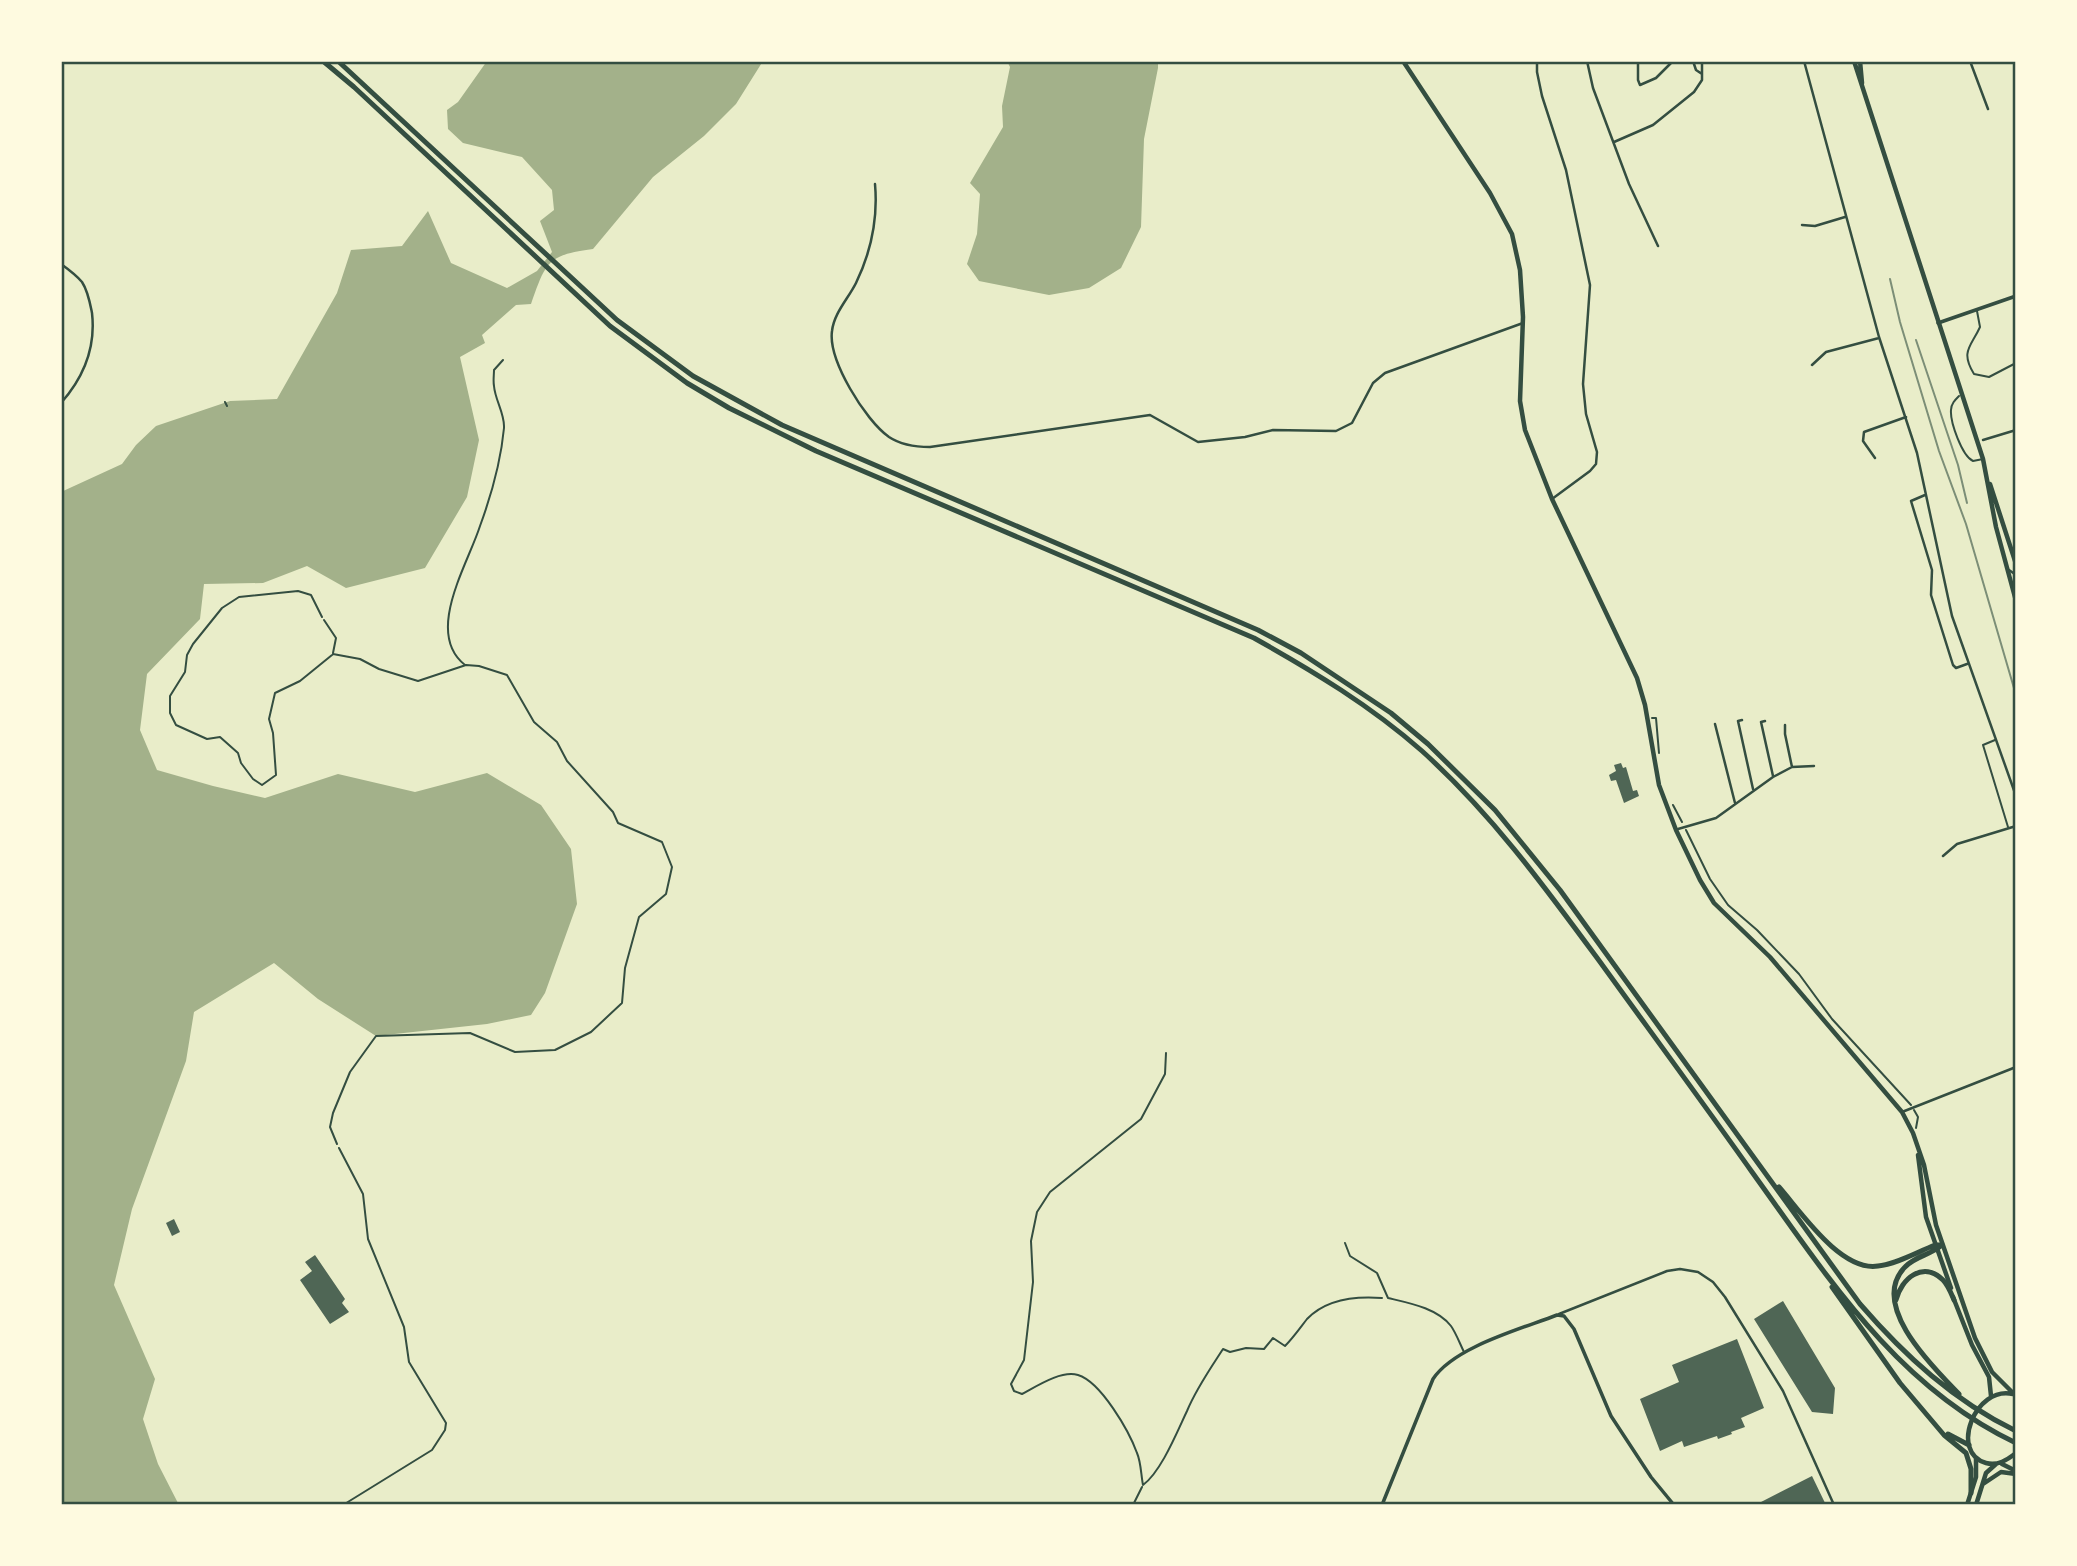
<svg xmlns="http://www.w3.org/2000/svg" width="2077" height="1566" font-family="Poppins,sans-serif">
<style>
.water{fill:#a3b18a}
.building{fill:#4f6655}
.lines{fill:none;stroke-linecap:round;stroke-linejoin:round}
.path{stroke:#344e41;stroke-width:2}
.service{stroke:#344e41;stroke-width:2}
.pedestrian{stroke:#344e41;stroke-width:2.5}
.minor{stroke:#344e41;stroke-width:2.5}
.tertiary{stroke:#344e41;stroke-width:3.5}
.secondary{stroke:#344e41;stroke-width:4.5}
.motorway{stroke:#344e41;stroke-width:5}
.rail{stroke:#7c8e77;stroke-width:2}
.neatline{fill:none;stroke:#344e41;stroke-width:2.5}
</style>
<rect width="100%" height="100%" fill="#e9edc9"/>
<!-- water -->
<path class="water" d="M 487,61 L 763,61 L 736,104 L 704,136 L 653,177 L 593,249 C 547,255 546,262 531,304 L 516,305 L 482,335 L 485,343 L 460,357 L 479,440 L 467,497 L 425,568 L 346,588 L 307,566 L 263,583 L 204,584 L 200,619 L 147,674 L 140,730 L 157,770 L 213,786 L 265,798 L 338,774 L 415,792 L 487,773 L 541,805 L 571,849 L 577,904 L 545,993 L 531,1015 L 487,1024 L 376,1036 L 318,999 L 274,963 L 194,1012 L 186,1061 L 132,1209 L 114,1285 L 155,1379 L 143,1419 L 158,1464 L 179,1505 L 61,1505 L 61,492 L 122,464 L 136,445 L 156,426 L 230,401 L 277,399 L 337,293 L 351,250 L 402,246 L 428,211 L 451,263 L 507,288 L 537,271 L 552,252 L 540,221 L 554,210 L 552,190 L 522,157 L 463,143 L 448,129 L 447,110 L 458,102 Z
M 1007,61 L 1158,61 L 1158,68 L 1144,139 L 1141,227 L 1121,268 L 1089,288 L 1049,295 L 979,281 L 967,264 L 977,234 L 980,194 L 970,183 L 1003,127 L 1002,106 L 1010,67 Z"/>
<!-- building -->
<path class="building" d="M 1621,763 L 1623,768 L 1626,767 L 1633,791 L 1637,790 L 1639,796 L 1624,803 L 1616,780 L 1611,781 L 1609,775 L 1616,771 L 1614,765 Z
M 174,1219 L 180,1232 L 172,1236 L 166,1223 Z
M 315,1255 L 345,1299 L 342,1303 L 349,1312 L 330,1324 L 300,1280 L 312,1271 L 305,1262 Z
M 1783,1301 L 1835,1388 L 1833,1414 L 1812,1412 L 1754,1319 Z
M 1737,1339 L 1764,1408 L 1741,1418 L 1745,1427 L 1731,1432 L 1732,1434 L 1718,1439 L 1717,1436 L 1684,1447 L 1682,1441 L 1660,1451 L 1640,1399 L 1679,1382 L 1672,1365 Z
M 1812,1476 L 1826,1505 L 1762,1505 L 1761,1502 Z"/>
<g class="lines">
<!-- path -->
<path class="path" d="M 225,402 L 227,406
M 322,617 L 311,595 L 298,591 L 239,597 L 222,608 L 193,644 L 187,655 L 185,672 L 170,696 L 170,713 L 176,725 L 207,739 L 220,737 L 238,753 L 241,763 L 253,779 L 262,785 L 276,775 L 273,733 L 269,719 L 275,693 L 300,681 L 332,655
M 324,620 L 336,638 L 333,653
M 333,654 L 360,659 L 379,669 L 418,681 L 466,665 L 479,666 L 507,675 L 534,722 L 557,742 L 567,761 L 613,812 L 618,823 L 662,842 L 672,867 L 666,894 L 639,917 L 625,968 L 622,1003 L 591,1032 L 555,1050 L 515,1052 L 470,1033 L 376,1036 L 350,1072 L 333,1113 L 330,1127 L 337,1144
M 465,665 C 424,633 468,564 480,526 C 491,496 501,460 504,428 C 505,414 495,400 494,386 C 493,381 494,375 494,370 L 503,360
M 1652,718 L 1656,718 L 1659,753
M 1673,805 L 1682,822
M 1686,830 L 1710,879 L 1728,905 L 1757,930 L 1799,974 L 1832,1019 L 1911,1105
M 1166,1053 L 1165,1074 L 1141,1119 L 1050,1192 L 1037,1212 L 1031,1241 L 1033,1282 L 1024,1360 L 1011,1384 L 1014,1391 L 1022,1394 C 1037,1386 1061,1370 1078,1375 C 1101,1382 1129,1431 1137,1453 C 1141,1462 1141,1475 1143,1485 C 1161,1472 1177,1432 1187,1411 C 1196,1389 1210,1369 1223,1349 L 1230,1352 L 1246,1348 L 1264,1349 L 1273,1338 L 1285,1346 C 1293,1338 1300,1328 1307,1319 C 1326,1299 1356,1296 1382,1298
M 1914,1110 L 1918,1117 L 1916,1128
M 1133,1505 L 1142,1487"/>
<!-- service -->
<path class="service" d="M 1977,311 L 1980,327 C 1971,347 1960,351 1974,374 L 1989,377 L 2014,364
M 1959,396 C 1955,400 1951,404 1951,410 C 1950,422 1962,456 1973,461 L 1983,459
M 1995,740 L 1983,745 L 2008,827
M 339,1148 L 363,1194 L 368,1239 L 404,1327 L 409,1362 L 446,1423 L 445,1430 L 432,1450 L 343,1505
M 1345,1243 L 1350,1256 L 1377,1273 L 1388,1298 C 1409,1303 1437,1308 1451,1326 C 1456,1333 1460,1344 1464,1352"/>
<!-- pedestrian -->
<path class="pedestrian" d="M 1983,440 L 2016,430"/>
<!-- minor -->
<path class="minor" d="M 1537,61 L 1537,72 L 1542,96 L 1566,170 L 1590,285 L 1583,384 L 1586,414 L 1597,452 L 1596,464 L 1590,471 L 1552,499
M 1587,61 L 1593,88 L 1629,184 L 1658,246
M 1638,61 L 1638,80 L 1640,85 L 1656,78 L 1673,61
M 1693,61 L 1696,70 L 1702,74
M 1804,61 L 1879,337 L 1917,453 L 1952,616 L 2016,796
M 1970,61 L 1988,109
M 1614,142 L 1653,125 L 1694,92 L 1702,80 L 1702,62
M 875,184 C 878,218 871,252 856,283 C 848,299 834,313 832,331 C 828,360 865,420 889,437 C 901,445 915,447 930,447 L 1150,415 L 1198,442 L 1245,437 L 1273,430 L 1336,431 L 1352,423 L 1373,383 L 1385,373 L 1523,323
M 1802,225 L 1815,226 L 1845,217
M 2015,254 L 2016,254
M 61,264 C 68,269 76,275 82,282 C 88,291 90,303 92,313 C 96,348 84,377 61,403
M 1812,365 L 1826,352 L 1879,338
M 1875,458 L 1863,441 L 1864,432 L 1906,417
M 1925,495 L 1911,501 L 1932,570 L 1931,595 L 1953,665 L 1956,668 L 1967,664
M 2009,570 L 2016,575
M 1742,720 L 1738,721 L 1753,789
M 1765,721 L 1761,722 L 1773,776
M 1715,724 L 1735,803
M 1785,725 L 1785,734 L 1792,767
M 1678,829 L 1716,818 L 1773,777 L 1792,767 L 1814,766
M 1943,856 L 1957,844 L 2016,826
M 1902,1112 L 2016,1067
M 1559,1314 L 1667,1271 L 1680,1269 L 1698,1272 L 1713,1282 L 1725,1297 L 1783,1391 L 1834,1505"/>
<!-- tertiary -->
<path class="tertiary" d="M 1938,323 L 2016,296
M 1382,1505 L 1433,1379 C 1454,1347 1521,1329 1557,1315 L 1564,1316 L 1574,1329 L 1611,1416 L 1651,1477 L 1674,1505"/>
<!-- secondary -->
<path class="secondary" d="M 1403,61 L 1490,193 L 1512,234 L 1520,270 L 1523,317 L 1520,401 L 1525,430 L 1552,499 L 1637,678 L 1645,705 L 1659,785 L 1676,830 L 1700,880 L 1714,903 L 1770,957 L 1902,1112 L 1913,1133 L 1924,1165 L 1936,1225 L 1975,1338 L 1992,1372 L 2015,1395
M 1854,61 L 1983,459 L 1996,527 L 2016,601
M 1860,61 L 1862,83
M 1990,484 L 2016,564
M 1918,1155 L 1926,1217 L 1951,1288
M 1953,1297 L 1972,1345 L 1989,1377 L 1991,1396
M 2013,1394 C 1975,1385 1949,1453 1986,1463 C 1998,1466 2007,1460 2016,1453
M 2002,1464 L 2016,1471
M 1983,1484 L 2001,1472 L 2016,1474
M 1967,1505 L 1976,1477 L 1976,1458
M 1976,1505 L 1986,1473 L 1996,1464"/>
<!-- motorway -->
<path class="motorway" d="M 323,61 L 354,87 L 610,326 L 687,383 L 729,408 L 816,451 L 1254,638 C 1313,671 1371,706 1422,751 C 1493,815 1547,890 1603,966 C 1653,1035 1703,1103 1752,1172 C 1827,1276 1896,1386 2016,1443
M 338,61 L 617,320 L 693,376 L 782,425 L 1258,630 L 1301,653 L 1391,713 L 1428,744 L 1495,810 L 1560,890 L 1860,1304 C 1905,1356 1954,1401 2016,1431
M 1779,1187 C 1801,1212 1841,1272 1878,1266 C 1897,1264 1917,1252 1935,1245 L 1942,1245
M 1942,1245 C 1931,1255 1915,1256 1905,1267 C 1868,1305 1934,1368 1959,1394
M 1832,1287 L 1900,1383 L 1944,1435 L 1966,1453 L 1971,1469 L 1971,1493
M 1896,1300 C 1901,1279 1923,1260 1943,1280 C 1948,1285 1951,1293 1954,1300
M 1948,1434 L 1969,1445"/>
<!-- rail -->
<path class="rail" d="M 1890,279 L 1900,322 L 1939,451 L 1966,524 L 2016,695
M 1916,340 L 1958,465 L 1967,503"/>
</g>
<!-- border -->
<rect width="2077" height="1566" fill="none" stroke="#fefae0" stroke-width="126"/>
<rect x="63" y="63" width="1951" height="1440" class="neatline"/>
</svg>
